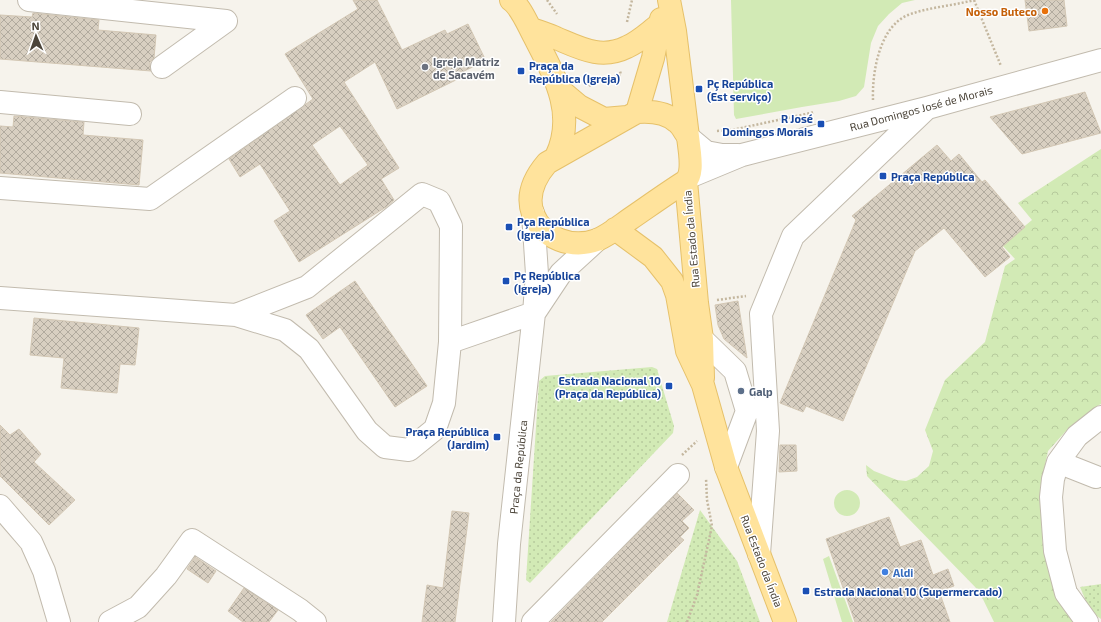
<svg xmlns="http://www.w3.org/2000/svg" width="1101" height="622" font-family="'Exo 2',sans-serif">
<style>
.grass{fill:#d2eab5}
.park{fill:url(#park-crowns)}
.garden{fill:url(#garden-dots)}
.building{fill:url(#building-cross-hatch);stroke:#d3c7b4;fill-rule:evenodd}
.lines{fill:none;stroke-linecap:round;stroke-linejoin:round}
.minor-casing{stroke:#c2bbae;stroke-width:24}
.major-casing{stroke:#e6c16a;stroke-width:24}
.path{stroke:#c4b79f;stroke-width:2.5;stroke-dasharray:2 2;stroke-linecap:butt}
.minor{stroke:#fff;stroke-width:22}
.major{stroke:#ffe39c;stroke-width:22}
.food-dot{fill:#e8710a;stroke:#fff;stroke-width:1.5}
.worship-dot{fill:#6b7280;stroke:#fff;stroke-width:1.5}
.transit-dot{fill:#1a4fb4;stroke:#fff;stroke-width:1.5}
.service-dot{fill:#5c6f8a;stroke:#fff;stroke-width:1.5}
.shop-dot{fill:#3f7fe0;stroke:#fff;stroke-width:1.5}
.labels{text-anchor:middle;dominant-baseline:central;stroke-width:3;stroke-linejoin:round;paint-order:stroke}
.food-label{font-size:11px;font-weight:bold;fill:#c56008;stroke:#fff;text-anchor:end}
.worship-label{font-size:11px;font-weight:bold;fill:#5b616d;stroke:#fff;text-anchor:start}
.transit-label{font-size:11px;font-weight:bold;fill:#164399;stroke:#fff;text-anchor:start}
.street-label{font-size:11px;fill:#4b4439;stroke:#fff}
.service-label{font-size:11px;font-weight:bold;fill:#4e5e75;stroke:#fff;text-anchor:start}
.shop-label{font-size:11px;font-weight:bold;fill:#366cbe;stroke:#fff;text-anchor:start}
</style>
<defs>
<pattern id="park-crowns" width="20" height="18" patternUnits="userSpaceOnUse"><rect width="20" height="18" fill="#d2eab5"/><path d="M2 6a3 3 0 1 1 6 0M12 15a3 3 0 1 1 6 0" fill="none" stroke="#b6ca9c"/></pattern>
<pattern id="garden-dots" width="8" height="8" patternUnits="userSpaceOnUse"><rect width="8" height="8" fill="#d2eab5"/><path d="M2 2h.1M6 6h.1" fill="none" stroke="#b6ca9c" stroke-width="1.8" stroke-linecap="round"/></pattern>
<pattern id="building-cross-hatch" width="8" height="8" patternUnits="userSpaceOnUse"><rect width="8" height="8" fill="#d8cfc1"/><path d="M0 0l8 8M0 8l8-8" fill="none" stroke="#b1aa9e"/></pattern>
</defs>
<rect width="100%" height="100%" fill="#f6f3ec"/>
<!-- grass -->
<path class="grass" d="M 731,0 L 915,0 L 902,3 L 889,14 L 878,26 L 871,43 L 864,87 L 856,96 L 839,101 L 802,107 L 736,119 L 734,115 Z
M834 503a13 13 0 1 1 26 0a13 13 0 1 1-26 0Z
M 829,556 L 853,622 L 842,622 L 823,559 Z"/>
<!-- park -->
<path class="park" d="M 1101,149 L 1101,404 L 1099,405 L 1065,432 L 1048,451 L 1040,488 L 1041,515 L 1043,547 L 1054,589 L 1073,622 L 994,622 L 979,591 L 867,476 L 866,465 L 874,471 L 897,480 L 906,481 L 917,477 L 929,466 L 933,451 L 925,430 L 945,380 L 985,342 L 1005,266 L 1015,259 L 1002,245 L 1032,220 L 1018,203 Z"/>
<!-- garden -->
<path class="garden" d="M 652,367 L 657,369 L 674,426 L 673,433 L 530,583 L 526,580 L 539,381 L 545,376 Z
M 700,510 L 737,561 L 760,622 L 667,622 Z
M 1101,584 L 1101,619 L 1090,611 L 1080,587 Z"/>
<!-- building -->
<path class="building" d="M 353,0 L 377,0 L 402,50 L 445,30 L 447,34 L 468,24 L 486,61 L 464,71 L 466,75 L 397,109 L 375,62 L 344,82 L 399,168 L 381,179 L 394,200 L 386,207 L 299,262 L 274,221 L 290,211 L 260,164 L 240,177 L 229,159 L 313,99 L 285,54 L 358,9 ZM 340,126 L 368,165 L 340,185 L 312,145 Z
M 1025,0 L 1064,0 L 1067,26 L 1029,31 Z
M 33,13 L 99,20 L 98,30 L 156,35 L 154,58 L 150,62 L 150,68 L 151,71 L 0,59 L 0,15 L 32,17 Z
M 1085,92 L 1101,133 L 1022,154 L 990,117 Z
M 14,116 L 84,122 L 83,135 L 143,140 L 139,185 L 0,173 L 0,126 L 13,127 Z
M 937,145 L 951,161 L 959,154 L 982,182 L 985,180 L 1025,227 L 1002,247 L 1010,257 L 985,277 L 944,228 L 915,251 L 843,421 L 806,406 L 803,412 L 780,403 L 856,220 L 852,216 Z
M 355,281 L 427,386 L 395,407 L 340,327 L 323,339 L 306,315 Z
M 738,301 L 747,358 L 724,339 L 718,325 L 715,305 Z
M 34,318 L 139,328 L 135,365 L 120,364 L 117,393 L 61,388 L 64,358 L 30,355 Z
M 0,425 L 10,435 L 19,429 L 41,454 L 34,462 L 75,500 L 49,525 L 0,476 Z
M 780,445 L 796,445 L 797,471 L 779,472 Z
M 677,493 L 694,510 L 682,521 L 689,528 L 680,537 L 684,540 L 602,622 L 551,622 Z
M 452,511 L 469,513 L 455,622 L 422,622 L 427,585 L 443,588 Z
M 889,517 L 900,547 L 921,540 L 933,575 L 948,569 L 954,586 L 939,591 L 950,622 L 855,622 L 826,539 Z
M 195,557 L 216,571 L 208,583 L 187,569 Z
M 244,588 L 278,610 L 269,622 L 243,622 L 228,611 Z"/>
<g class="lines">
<!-- minor casing -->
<g class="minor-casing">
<path id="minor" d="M 29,0 L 226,21
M 162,67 L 226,21
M 0,102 L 130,114
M 688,137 L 706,152 L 722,155 L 738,155
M 689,177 L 742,155 L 927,108 L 1101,60
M 0,188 L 150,199 L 295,98
M 0,298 L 236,315 L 285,330 L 309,349 L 367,431 L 385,447 L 409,450 L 435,429 L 444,403 L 450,342 L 451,226 L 439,201 L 422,194 L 307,287 L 236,315
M 535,312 L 561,273 L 597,240
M 702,339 L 735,371 L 747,411 L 726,467
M 450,342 L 534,313
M 1058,462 L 1096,477
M 0,506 L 31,542 L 44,571 L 59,622
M 759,554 L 768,431 L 761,314 L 793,236 L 927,108
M 110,622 L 138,607 L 166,576 L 192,540 L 300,610 L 315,622
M 504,622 L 509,544 L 534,313 L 537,274 L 533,213
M 533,622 L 678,475
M 1087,622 L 1066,593 L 1055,551 L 1051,497 L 1053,479 L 1058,462 L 1077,436 L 1101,417"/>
</g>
<!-- major casing -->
<g class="major-casing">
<path id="major" d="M 511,0 C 521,7 528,25 534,36 C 554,75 577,113 556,157
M 669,0 L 675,31 L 690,153 C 691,163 692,174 686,181 L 697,303 L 702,339 L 703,378
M 530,28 C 539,32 548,34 556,38 C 580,48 601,60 627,47 C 639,42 649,32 660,24
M 560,90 L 579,106 L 604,119 L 627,117
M 637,112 L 653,58 L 661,19
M 686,181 C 667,193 649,206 630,219 C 620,226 609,235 597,240 C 572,249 543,239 533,214 C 526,195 535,177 547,163 L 637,112 C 650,111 666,112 677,122 C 681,125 684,131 687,135
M 615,229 L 653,257 L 672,281 L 677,295 L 687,351 L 703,385 L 726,467 L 785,622"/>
</g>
<!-- path -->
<path class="path" d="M 547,0 L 557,14
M 974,0 L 1001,66
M 627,22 L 632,0
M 589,86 L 595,81 L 621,75 L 620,71
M 873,100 C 872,73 879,27 908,15 C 929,7 952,6 974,0
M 717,131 L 732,130 L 815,112
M 717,300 L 746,296
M 682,455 L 697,441
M 687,622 L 697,595 L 712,526 L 707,500 L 706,478"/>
<!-- minor -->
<use href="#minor" class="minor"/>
<!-- major -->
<use href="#major" class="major"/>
</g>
<!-- markers -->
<circle class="food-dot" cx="1045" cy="11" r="4"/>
<circle class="worship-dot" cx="425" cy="67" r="4"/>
<g class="transit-dot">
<rect x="517" y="67" width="8" height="8" rx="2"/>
<rect x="695" y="85" width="8" height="8" rx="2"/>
<rect x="817" y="120" width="8" height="8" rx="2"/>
<rect x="879" y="172" width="8" height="8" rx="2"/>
<rect x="505" y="223" width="8" height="8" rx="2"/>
<rect x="502" y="277" width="8" height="8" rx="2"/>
<rect x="665" y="382" width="8" height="8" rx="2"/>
<rect x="493" y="433" width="8" height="8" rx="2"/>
<rect x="802" y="587" width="8" height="8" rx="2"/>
</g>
<circle class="service-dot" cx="741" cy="391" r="4"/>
<circle class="shop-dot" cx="885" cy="572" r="4"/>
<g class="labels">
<!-- food labels -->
<g class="food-label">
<text x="1037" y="11">Nosso Buteco</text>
</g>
<!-- worship labels -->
<g class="worship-label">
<text x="433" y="61">Igreja Matriz<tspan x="433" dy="13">de Sacavém</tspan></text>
</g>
<!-- transit labels -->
<g class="transit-label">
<text x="529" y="65">Praça da<tspan x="529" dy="13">República (Igreja)</tspan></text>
<text x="707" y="83">Pç República<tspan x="707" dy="13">(Est serviço)</tspan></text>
<text x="813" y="118" text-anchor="end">R José<tspan x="813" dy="13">Domingos Morais</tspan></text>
<text x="891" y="176">Praça República</text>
<text x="517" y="221">Pça República<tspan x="517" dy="13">(Igreja)</tspan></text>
<text x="514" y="275">Pç República<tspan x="514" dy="13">(Igreja)</tspan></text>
<text x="661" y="380" text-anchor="end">Estrada Nacional 10<tspan x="661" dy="13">(Praça da República)</tspan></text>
<text x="489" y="431" text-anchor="end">Praça República<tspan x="489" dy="13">(Jardim)</tspan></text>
<text x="814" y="591">Estrada Nacional 10 (Supermercado)</text>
</g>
<!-- street labels -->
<g class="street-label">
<text transform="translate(921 108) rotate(-15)">Rua Domingos José de Morais</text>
<text transform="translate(691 239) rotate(-95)">Rua Estado da Índia</text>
<text transform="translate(518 467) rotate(-84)">Praça da República</text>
<text transform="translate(762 561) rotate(69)">Rua Estado da Índia</text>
</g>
<!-- service labels -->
<g class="service-label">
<text x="749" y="391">Galp</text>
</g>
<!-- shop labels -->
<g class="shop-label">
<text x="893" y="572">Aldi</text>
</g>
</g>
<!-- north arrow -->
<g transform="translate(36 36) rotate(358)" stroke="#ffffff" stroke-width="3" paint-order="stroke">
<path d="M0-3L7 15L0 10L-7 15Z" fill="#4b4439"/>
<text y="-6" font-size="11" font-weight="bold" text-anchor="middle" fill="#4b4439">N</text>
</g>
</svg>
